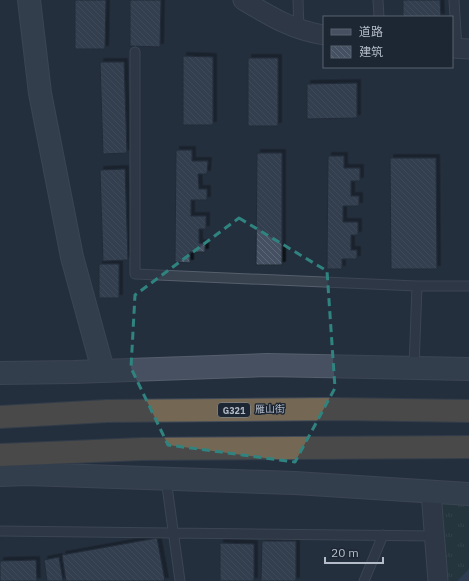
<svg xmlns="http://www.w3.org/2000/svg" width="469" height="581" font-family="'IBM Plex Sans','Noto Sans SC',sans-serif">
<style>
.grass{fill:url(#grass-tufts)}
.water{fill:url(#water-ripples)}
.building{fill:url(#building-back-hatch);stroke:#1f2835;filter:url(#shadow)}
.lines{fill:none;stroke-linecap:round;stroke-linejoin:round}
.lane-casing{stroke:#565f6c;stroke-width:11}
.street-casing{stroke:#565f6c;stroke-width:21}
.secondary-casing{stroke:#565f6c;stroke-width:24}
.highway-casing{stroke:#434c59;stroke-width:24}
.lane{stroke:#38414e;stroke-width:9}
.street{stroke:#38414e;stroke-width:19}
.secondary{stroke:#465061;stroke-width:22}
.highway{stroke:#746855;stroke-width:22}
.marked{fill:none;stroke:#308480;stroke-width:3;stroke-dasharray:8 5;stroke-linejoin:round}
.labels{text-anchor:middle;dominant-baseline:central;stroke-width:3;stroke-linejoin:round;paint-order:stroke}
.shield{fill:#1d2633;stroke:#878f9c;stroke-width:1}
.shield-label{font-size:9px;font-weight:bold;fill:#b4bcc9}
.street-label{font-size:10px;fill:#b4bcc9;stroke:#1d2633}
</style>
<defs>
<pattern id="grass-tufts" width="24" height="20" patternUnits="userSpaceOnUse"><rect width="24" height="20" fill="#263c3f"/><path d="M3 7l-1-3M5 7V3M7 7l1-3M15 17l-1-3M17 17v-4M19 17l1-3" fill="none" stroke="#435659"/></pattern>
<pattern id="water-ripples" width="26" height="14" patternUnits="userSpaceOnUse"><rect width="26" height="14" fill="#394c67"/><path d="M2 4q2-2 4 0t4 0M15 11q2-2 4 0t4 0" fill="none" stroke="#53647b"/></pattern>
<pattern id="building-back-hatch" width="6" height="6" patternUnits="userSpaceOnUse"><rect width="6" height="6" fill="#455162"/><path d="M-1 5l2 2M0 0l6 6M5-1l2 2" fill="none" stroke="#5d6877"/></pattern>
<filter id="shadow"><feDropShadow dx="3.5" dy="-3.5" stdDeviation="0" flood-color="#0009"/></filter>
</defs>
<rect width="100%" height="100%" fill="#242f3e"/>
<!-- grass -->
<path class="grass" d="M 431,492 L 469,494 L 469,581 L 438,581 Z"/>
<!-- water -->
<path class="water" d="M 469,569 L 469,581 L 458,581 L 458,580 Z"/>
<!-- building -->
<path class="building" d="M 75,0 L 106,0 L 105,49 L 75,49 Z
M 130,0 L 161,0 L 160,47 L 130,46 Z
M 403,0 L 440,0 L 441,17 L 403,17 Z
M 183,56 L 213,57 L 213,125 L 183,125 Z
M 248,58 L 278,58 L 278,126 L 248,126 Z
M 100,62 L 124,62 L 127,153 L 103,154 Z
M 357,83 L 357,118 L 307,119 L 307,84 Z
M 176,150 L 192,150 L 192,161 L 208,161 L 207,174 L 198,174 L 199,189 L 207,189 L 207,200 L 191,200 L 191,216 L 206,216 L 206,229 L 199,229 L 199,243 L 205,244 L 205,252 L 190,252 L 190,263 L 175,262 Z
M 257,153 L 282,153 L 282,265 L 256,265 Z
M 328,156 L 344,156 L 344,168 L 360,168 L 360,181 L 351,181 L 351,196 L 359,196 L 359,206 L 343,206 L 343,222 L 358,222 L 358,235 L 351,235 L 351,250 L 357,250 L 357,259 L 342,259 L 342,269 L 327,269 Z
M 390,158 L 436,158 L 437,269 L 391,269 Z
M 125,169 L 128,260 L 103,261 L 100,170 Z
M 99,264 L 119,264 L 119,298 L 99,298 Z
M 157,538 L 165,581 L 66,581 L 62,555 Z
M 262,541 L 296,541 L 296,581 L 261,581 Z
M 220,543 L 254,544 L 254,581 L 220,581 Z
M 59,557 L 63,581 L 47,581 L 44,560 Z
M 36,560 L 37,581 L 0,581 L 0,561 Z"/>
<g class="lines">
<!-- lane casing -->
<g class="lane-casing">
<path id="lane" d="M 298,0 L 299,29
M 378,0 L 379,17
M 454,0 L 457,48
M 135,52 L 135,274 L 417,286 L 469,286
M 414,368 L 417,286
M 166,479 L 180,581
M 0,531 L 434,536
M 364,581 L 383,535"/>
</g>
<!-- street casing -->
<g class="street-casing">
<path id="street" d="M 243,0 C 270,16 292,30 324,35
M 452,48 L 469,49
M 431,492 L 438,581"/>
</g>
<!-- secondary casing -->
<g class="secondary-casing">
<path id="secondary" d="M 29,0 L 40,93 L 72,257 L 103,370
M 0,373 L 74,372 L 267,365 L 469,369
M 0,475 L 27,474 L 295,483 L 469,494"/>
</g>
<!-- highway casing -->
<g class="highway-casing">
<path id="highway" d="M 0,417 L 107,411 L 338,409 L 469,411
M 0,455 L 142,449 L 469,447"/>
</g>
<!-- lane -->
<use href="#lane" class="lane"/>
<!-- street -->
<use href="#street" class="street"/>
<!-- secondary -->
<use href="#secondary" class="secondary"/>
<!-- highway -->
<use href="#highway" class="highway"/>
</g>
<!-- marked area -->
<path d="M0 0H469V581H0ZM 239,218 L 327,271 L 335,388 L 295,462 L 168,445 L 131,368 L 135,295 Z" fill="#242f3e" fill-opacity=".55" fill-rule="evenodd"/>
<path class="marked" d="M 239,218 L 327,271 L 335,388 L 295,462 L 168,445 L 131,368 L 135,295 Z"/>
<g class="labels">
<!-- shield labels -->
<rect class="shield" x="218" y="403" width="32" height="14" rx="3"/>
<g class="shield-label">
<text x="234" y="410">G321</text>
</g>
<!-- street labels -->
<g class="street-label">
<text transform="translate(270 409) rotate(-1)">雁山街</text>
</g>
</g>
<!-- legend -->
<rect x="323" y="16" width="130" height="52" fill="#1d2633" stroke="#59626f"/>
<rect x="331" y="29" width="20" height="6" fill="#465061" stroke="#59626f"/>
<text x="359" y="36" font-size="12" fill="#b4bcc9">道路</text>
<rect x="331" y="46" width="20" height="12" fill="url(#building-back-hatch)" stroke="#59626f"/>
<text x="359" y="56" font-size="12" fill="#b4bcc9">建筑</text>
<!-- scale -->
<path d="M325 557v6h58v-6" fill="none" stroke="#b4bcc9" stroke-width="2"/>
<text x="331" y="557" font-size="12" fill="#b4bcc9" stroke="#1d2633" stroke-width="3" paint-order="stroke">20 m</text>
</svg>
